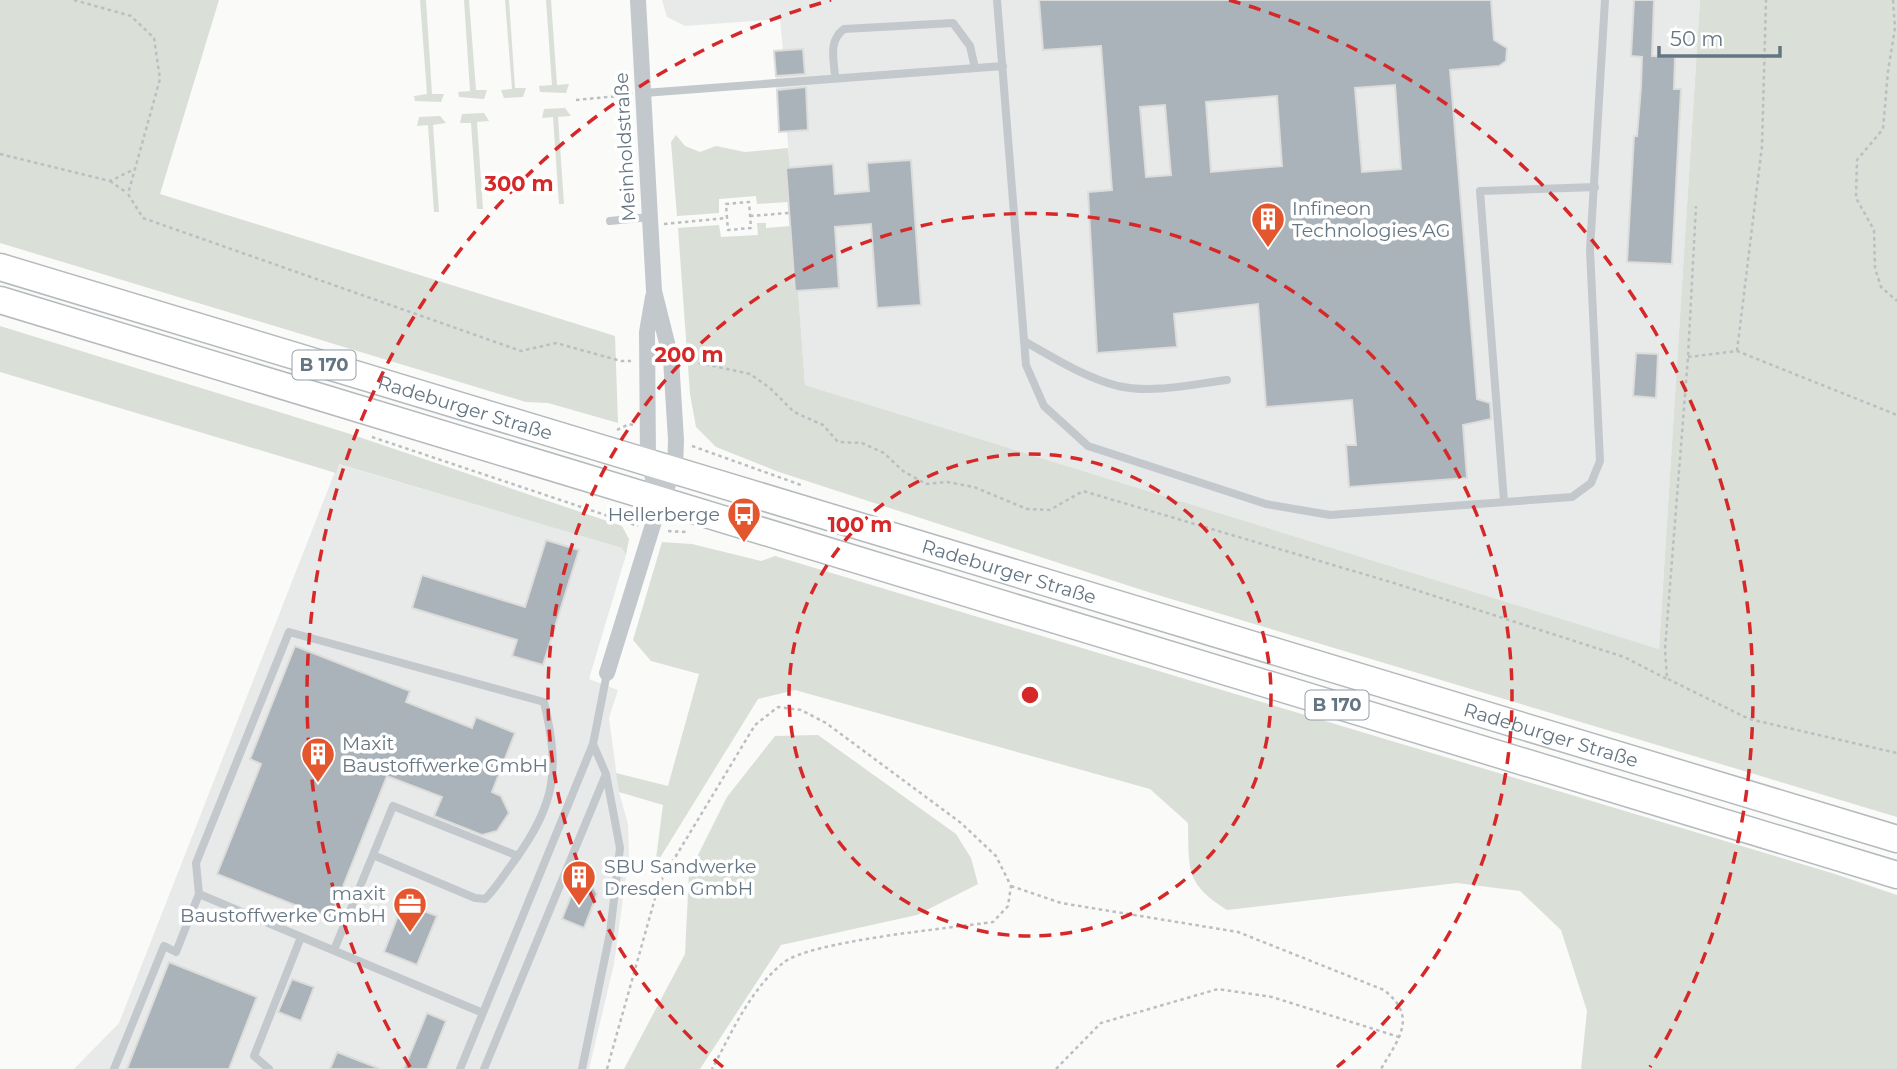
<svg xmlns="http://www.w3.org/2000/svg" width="1897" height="1069" font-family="Montserrat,sans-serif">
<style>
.built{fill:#e8e9e9}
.green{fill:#dadfd7}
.building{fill:#aab3b9;stroke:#dcdcda;stroke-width:2;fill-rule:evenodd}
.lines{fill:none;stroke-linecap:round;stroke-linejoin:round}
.primary-casing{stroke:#b5babe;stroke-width:29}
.path{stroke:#bbbfc2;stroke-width:2.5;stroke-dasharray:3.5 3.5;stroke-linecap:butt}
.lane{stroke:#c3c8cc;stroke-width:8}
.street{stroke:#c3c8cc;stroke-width:16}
.primary{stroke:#fff;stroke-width:26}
.ring{fill:none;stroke:#d62828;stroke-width:3.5;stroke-dasharray:12 9}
.labels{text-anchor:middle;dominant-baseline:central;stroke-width:7;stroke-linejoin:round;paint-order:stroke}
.shield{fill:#fff;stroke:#939fa8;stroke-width:2}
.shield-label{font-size:18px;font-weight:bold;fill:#657683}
.street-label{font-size:19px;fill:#657683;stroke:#fff}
.poi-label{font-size:19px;fill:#657683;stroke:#fff;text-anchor:start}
.centre{fill:#d62828;stroke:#fff;stroke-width:3.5}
.ring-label{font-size:21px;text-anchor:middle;font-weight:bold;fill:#d62828;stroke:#fff;stroke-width:7;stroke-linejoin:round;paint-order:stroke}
</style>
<rect width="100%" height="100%" fill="#fafaf8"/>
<!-- built -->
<path class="built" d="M 662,0 L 1700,0 L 1659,649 L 805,385 L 798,291 L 795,291 L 790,226 L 786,168 L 790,167 L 787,132 L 779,132 L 774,51 L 783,50 L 780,19 L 685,26 L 667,17 Z
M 338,464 L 622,548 L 626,555 L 589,679 L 618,690 L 609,718 L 619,792 L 628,824 L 629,855 L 614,964 L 589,1069 L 74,1069 L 119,1023 Z"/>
<!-- green -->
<path class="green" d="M 0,0 L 219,0 L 160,194 L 615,336 L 618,423 L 548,403 L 526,402 L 0,243 Z
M 420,0 L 426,0 L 432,94 L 444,94 L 441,102 L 415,101 L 414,96 L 427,94 Z
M 464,0 L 469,0 L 476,90 L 487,90 L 484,99 L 459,97 L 458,92 L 470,91 Z
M 505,0 L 509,0 L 515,88 L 526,88 L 523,97 L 504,98 L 501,90 L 512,89 Z
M 546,0 L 551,0 L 557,85 L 569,84 L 566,93 L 540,92 L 539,86 L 552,85 Z
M 1700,0 L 1897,0 L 1897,817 L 1148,592 L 779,472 L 716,447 L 696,427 L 690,394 L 678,228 L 719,225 L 721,237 L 758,235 L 757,223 L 766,223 L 766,228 L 790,226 L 794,291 L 798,291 L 805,385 L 1659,649 Z
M 565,108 L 571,116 L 558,117 L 564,204 L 559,204 L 553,117 L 542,118 L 544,109 Z
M 484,113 L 489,121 L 477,122 L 483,209 L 477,209 L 471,123 L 460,123 L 462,114 Z
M 440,116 L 446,123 L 433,125 L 439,212 L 434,212 L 428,125 L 417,126 L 419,117 Z
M 676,135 L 685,146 L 700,152 L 716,146 L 745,152 L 788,148 L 790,167 L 786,168 L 788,202 L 757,204 L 756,196 L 719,199 L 719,213 L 677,216 L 671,142 Z
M 0,326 L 347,433 L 622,526 L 629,539 L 626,555 L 622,548 L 339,464 L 336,473 L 0,372 Z
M 662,542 L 692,544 L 761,561 L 775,556 L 1835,874 L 1897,895 L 1897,1069 L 1581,1069 L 1587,1011 L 1561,930 L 1520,891 L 1457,883 L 1227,910 C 1185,883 1189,870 1188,823 L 1150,789 L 795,690 L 758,699 L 655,866 L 663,805 L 619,792 L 616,773 L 668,786 L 699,674 L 651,661 L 633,640 Z
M 818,735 L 956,834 L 971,858 L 978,884 L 917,915 L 781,945 L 700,1069 L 624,1069 L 685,954 L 689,873 L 727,797 L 775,736 Z"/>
<!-- building -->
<path class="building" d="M 1039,0 L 1491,0 L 1494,40 L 1507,48 L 1506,61 L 1499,66 L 1450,70 L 1477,399 L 1490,403 L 1491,419 L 1463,425 L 1467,478 L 1349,487 L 1346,445 L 1356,445 L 1352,400 L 1266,407 L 1258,304 L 1174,314 L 1177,347 L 1097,353 L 1088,192 L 1112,190 L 1101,46 L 1043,50 ZM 1395,85 L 1401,169 L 1362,172 L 1355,88 ZM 1277,96 L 1282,166 L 1211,172 L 1206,102 ZM 1165,105 L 1171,175 L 1146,177 L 1140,107 Z
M 1634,0 L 1654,0 L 1652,56 L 1675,57 L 1674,89 L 1681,89 L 1672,264 L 1627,262 L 1634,136 L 1637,136 L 1641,87 L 1642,57 L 1631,56 Z
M 803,49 L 805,74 L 776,76 L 774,51 Z
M 806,87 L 808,130 L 779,132 L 777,90 Z
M 911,160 L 921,305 L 877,308 L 871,224 L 835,227 L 839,288 L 795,291 L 786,168 L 833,164 L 835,194 L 869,191 L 867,163 Z
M 1636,353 L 1658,354 L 1656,398 L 1633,396 Z
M 546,540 L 579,550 L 543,665 L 512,656 L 517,640 L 412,608 L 422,575 L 525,607 Z
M 295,646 L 410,691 L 406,702 L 472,728 L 476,717 L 515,733 L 492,792 L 501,796 L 509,813 L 497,831 L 482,835 L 434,816 L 442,797 L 387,776 L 330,919 L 217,874 L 261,764 L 250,759 Z
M 585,883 L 593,887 L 597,894 L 584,928 L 562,919 L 575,886 L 580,887 Z
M 403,903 L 437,916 L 417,965 L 384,952 Z
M 169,962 L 257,997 L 229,1069 L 127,1069 Z
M 292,979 L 314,987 L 301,1021 L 278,1012 Z
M 427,1013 L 446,1021 L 427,1069 L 404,1069 Z
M 337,1052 L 378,1068 L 378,1069 L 330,1069 Z"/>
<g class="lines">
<!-- primary casing -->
<g class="primary-casing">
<g id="primary">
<path id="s1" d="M 0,267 L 1897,839"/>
<path d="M 0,300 L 1897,875"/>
</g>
</g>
<!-- path -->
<path class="path" d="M 74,0 L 131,16 L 154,38 L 160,79 L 128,194 L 143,218 L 521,351 L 556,343 L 621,361 L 631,361
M 1893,0 L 1895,28 L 1888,71 L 1883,129 L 1857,160 L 1856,198 L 1874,230 L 1875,268 L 1881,287 L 1897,301
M 576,100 L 629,95
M 0,154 L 110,181 L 135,169
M 110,181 L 127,193
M 750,216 L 789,213
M 664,224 L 727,218 L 726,204 L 749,202 L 751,228 L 728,230 L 727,218
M 1737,351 L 1762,146 L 1766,0
M 1688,357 L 1737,351 L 1897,415
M 685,360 L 750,374 L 770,388 L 794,412 L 823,425 L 838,442 L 862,443 L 884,453 L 903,471 L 926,484 L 947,482 L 974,487 L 1027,509 L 1050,510 L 1083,491 L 1394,583 L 1624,657 L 1667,679 L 1665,649 L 1688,357 L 1696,206
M 617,430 L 629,424 L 633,425
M 372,437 L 638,526
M 692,446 L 801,485
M 668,531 L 686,532
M 1668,679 L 1749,719 L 1897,753
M 1011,886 L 1061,903 L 1238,932 L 1384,990 C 1418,1017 1399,1038 1381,1069
M 607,1069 L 659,884 L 755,725 L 778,707 L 801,710 L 826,723 L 961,823 L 996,856 L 1011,886 L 1008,906 L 993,922 C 952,928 809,941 783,963 C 750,990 732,1032 712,1069
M 1056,1069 L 1101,1023 L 1218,989 L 1272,997 L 1399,1037"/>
<!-- lane -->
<path class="lane" d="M 997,0 L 1026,365 L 1044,406 L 1088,446 L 1266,504 L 1330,515 L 1572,497 L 1591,483 L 1600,461 L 1590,250 L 1605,0
M 835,77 C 834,59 828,41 844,29 L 953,23 L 970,46 L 975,68
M 644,93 L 1003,66
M 610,221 L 650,217
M 1024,341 C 1054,358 1084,377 1118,386 C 1153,394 1193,384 1227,380
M 1504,501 L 1480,191 L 1595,187
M 373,855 L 475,898 L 485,899 C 497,887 505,873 515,860 C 556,803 560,770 544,702 L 289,632 L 196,863 L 199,894 L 483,1013
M 334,950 L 393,806 L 518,856
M 114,1069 L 164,946 L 176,952 L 199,894
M 269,1069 L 254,1056 L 301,937
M 460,1069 L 593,744 L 607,673
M 484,1069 L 606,774 L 593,744
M 582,1069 L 610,933 L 620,848 L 606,774"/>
<!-- street -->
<path class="street" d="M 653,297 L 647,332 L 648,461 L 660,502
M 607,673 L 660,502 L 675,469 L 676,440 L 671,359 L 654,291 L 638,0"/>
<!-- primary -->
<use href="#primary" class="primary"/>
</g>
<!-- distance rings -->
<g class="ring">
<circle cx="1030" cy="695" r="241"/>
<path d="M723 1067A482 482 0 1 1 1337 1067"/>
<path d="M410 1067A723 723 0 0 1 831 0M1229 0A723 723 0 0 1 1650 1067"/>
</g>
<!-- icons -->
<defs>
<g id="building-pin" transform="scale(1.75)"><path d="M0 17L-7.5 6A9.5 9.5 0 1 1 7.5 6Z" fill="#e4572e" stroke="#fff"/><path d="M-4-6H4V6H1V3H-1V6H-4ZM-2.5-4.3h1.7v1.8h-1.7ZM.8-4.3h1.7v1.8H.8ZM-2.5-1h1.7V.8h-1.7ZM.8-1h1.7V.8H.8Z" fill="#fff"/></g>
<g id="bus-pin" transform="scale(1.75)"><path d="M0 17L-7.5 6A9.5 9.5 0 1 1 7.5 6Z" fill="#e4572e" stroke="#fff"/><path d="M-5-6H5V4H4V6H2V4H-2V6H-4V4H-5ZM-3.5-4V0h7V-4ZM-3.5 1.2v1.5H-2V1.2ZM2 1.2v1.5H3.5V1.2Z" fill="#fff"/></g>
<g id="office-pin" transform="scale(1.75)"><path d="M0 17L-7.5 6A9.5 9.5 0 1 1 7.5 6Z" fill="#e4572e" stroke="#fff"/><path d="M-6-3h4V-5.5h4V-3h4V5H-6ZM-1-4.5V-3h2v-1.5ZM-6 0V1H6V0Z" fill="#fff"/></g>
</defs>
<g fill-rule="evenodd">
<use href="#building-pin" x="1268" y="219"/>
<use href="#bus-pin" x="744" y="514"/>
<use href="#building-pin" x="318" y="754"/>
<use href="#building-pin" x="579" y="877"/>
<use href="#office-pin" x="410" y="904"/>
</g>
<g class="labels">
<!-- shield labels -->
<g class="shield">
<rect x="292.5" y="350.5" width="63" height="29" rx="5"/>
<rect x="1305.5" y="690.5" width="63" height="29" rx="5"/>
</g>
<g class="shield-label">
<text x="324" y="365">B 170</text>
<text x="1337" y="705">B 170</text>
</g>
<!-- street labels -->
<g class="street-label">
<text transform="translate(625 147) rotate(-93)">Meinholdstraße</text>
<text stroke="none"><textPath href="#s1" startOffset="486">Radeburger Straße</textPath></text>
<text stroke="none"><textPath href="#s1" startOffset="1054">Radeburger Straße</textPath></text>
<text stroke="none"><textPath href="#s1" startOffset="1620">Radeburger Straße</textPath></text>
</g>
<!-- poi labels -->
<g class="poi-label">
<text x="1292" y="208">Infineon<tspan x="1292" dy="22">Technologies AG</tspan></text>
<text x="720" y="514" text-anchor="end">Hellerberge</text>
<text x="342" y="743">Maxit<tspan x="342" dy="22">Baustoffwerke GmbH</tspan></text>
<text x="604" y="866">SBU Sandwerke<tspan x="604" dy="22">Dresden GmbH</tspan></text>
<text x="386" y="893" text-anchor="end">maxit<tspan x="386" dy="22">Baustoffwerke GmbH</tspan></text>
</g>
</g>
<circle cx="1030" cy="695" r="10" class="centre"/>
<g class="ring-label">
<text x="519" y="191">300 m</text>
<text x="689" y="362">200 m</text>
<text x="860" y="532">100 m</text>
</g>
<!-- scale -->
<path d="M1659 46v10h121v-10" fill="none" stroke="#657683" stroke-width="3.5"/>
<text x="1670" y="46" font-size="21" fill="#657683" stroke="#ffffff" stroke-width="5" paint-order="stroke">50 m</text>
</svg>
